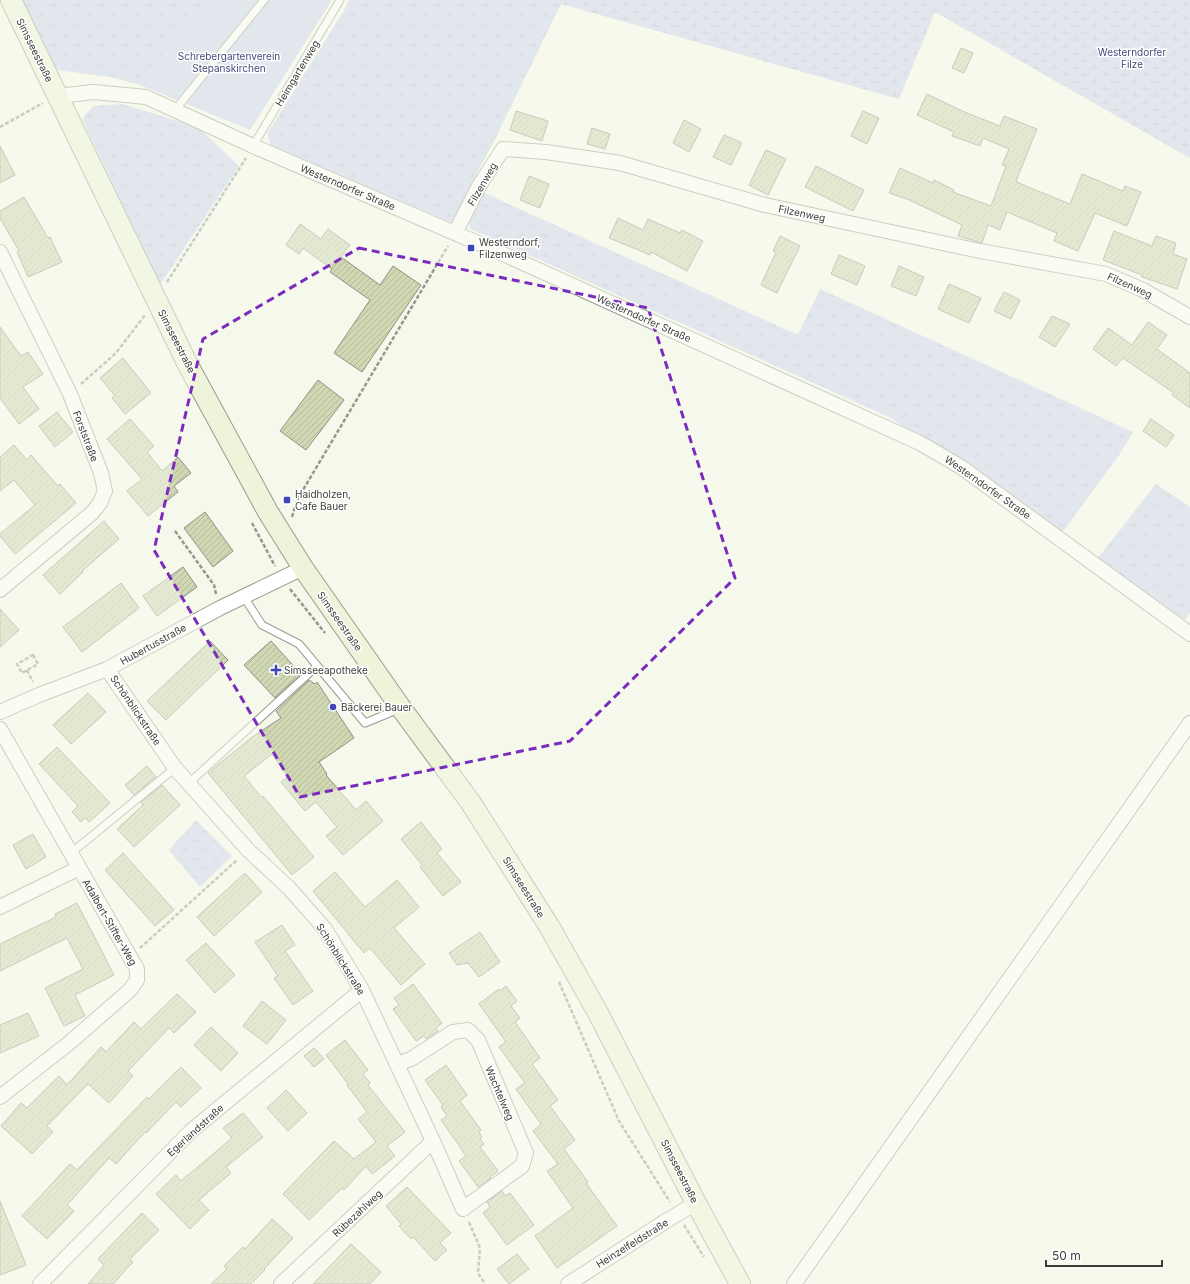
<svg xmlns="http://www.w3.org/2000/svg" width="1190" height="1284" font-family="Inter,sans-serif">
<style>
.grass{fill:url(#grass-tufts)}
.wetland{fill:url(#wetland-marsh)}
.park{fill:url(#park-crowns)}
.garden{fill:#cad1f0}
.building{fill:url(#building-hatch);stroke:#8e9285}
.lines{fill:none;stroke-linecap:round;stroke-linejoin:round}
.lane-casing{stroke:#989b8f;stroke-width:9}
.street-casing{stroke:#989b8f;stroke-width:16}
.secondary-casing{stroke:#989b8f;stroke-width:22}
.path{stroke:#95988e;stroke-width:2.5;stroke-dasharray:4 2;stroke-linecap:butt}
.lane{stroke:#fff;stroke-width:7}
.street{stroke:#fff;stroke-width:14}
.secondary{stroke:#eef4da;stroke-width:20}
.marked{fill:none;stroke:#7b2cbf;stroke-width:3;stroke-dasharray:8 5;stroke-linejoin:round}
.poi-dot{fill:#4244b9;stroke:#fff;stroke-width:1.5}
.labels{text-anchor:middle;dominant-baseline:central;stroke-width:3;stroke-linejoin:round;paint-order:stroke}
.street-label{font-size:10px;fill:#3c3e38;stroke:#fff}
.park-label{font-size:10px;fill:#444b7c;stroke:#fff}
.poi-label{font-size:10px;fill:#3c3e38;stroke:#fff;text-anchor:start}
</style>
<defs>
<pattern id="grass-tufts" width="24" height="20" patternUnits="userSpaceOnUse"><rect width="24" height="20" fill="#cad1f0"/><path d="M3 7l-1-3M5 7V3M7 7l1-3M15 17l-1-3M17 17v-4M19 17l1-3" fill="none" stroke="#aeb4cf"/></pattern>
<pattern id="wetland-marsh" width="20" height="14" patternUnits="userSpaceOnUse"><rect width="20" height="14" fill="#cad1f0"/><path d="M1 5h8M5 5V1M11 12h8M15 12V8" fill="none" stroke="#aeb4cf"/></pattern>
<pattern id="park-crowns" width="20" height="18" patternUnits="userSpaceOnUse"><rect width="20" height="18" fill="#cad1f0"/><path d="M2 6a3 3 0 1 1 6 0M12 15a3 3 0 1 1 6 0" fill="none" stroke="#aeb4cf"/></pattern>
<pattern id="building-hatch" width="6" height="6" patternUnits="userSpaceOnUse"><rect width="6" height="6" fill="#cfd8b3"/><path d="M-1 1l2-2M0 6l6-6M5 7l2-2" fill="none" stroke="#b3ba9b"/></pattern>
</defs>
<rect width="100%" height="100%" fill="#f5f9eb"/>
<!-- grass -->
<path class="grass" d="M 21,0 L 207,0 L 140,85 L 110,77 L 57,70 Z
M 349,0 L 563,0 L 492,145 L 470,186 L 453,223 L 271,147 L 267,134 L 343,12 Z
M 122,104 L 198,127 L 239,166 L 160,285 L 82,119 L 93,106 Z
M 480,191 L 798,335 L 820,289 L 1133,432 L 1117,458 L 1062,533 L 889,417 L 471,229 L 468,221 Z
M 1156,484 L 1190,507 L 1190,613 L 1185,620 L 1097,559 Z"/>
<!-- wetland -->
<path class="wetland" d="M 563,0 L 1190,0 L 1190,158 L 935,12 L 899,99 L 561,4 Z"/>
<!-- park -->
<path class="park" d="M 196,820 L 232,856 L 200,887 L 169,850 Z"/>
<!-- garden -->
<path class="garden" d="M 207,0 L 332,0 L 250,130 L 140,85 Z"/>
<!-- building -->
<path class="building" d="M 961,48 L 973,53 L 964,73 L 952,68 Z
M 927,94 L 962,111 L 1000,126 L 1004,116 L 1037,129 L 1016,181 L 1021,184 L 1070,204 L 1082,174 L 1123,191 L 1125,186 L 1141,192 L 1127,226 L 1095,213 L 1078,251 L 1054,241 L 1057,233 L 1007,212 L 1000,230 L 988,225 L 982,243 L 958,236 L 962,225 L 907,199 L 889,193 L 900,168 L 933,183 L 934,180 L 954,190 L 953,192 L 991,206 L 1006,166 L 1002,165 L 1009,149 L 983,138 L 980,146 L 952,136 L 954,132 L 917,115 Z
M 516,111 L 548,121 L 542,141 L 510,130 Z
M 863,111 L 879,118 L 867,144 L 851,136 Z
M 684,120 L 701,129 L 689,152 L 673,143 Z
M 592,128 L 610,134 L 605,149 L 587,144 Z
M 724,135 L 742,143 L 731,165 L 713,157 Z
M 0,146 L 15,175 L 0,183 Z
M 766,150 L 786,159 L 768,195 L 749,185 Z
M 816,166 L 864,190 L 853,211 L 805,187 Z
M 529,176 L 549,184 L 540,208 L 520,200 Z
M 24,197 L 48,238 L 50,237 L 62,262 L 28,277 L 17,252 L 19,251 L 0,218 L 0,211 Z
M 618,218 L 643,230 L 648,219 L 680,233 L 682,230 L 703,241 L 687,271 L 651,252 L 650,255 L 609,238 Z
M 300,224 L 321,239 L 328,229 L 350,245 L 341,257 L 380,285 L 393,266 L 421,285 L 362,372 L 334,353 L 370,300 L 330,272 L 332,269 L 303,248 L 299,254 L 286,245 Z
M 1114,231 L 1152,246 L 1156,236 L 1176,243 L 1173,254 L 1187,259 L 1177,289 L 1142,277 L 1142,275 L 1103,260 Z
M 780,236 L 800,246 L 777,293 L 761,285 L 776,252 L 773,251 Z
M 839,255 L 865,266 L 857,285 L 831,274 Z
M 899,266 L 924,277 L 916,296 L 891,286 Z
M 949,284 L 981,298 L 969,323 L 938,309 Z
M 1004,292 L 1020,300 L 1011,319 L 994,311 Z
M 1052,316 L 1070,324 L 1055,347 L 1039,337 Z
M 1148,322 L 1167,335 L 1157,349 L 1190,373 L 1190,408 L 1172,395 L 1174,393 L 1123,358 L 1116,366 L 1093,349 L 1108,328 L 1132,345 Z
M 0,327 L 21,356 L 28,352 L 43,374 L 23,387 L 39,409 L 19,424 L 0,398 Z
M 123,358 L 151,393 L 125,414 L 112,398 L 115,396 L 100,378 Z
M 318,380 L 344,400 L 306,450 L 280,431 Z
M 57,412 L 73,432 L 55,447 L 39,426 Z
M 130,419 L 154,446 L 147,452 L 162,471 L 178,457 L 191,473 L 174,486 L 178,492 L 148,516 L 127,491 L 142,479 L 107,439 Z
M 1151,419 L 1174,435 L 1166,447 L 1143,431 Z
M 14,445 L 27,460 L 31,455 L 58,486 L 60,484 L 76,503 L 15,554 L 0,536 L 0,534 L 35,505 L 14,480 L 0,491 L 0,457 Z
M 205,512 L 233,551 L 213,567 L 184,528 Z
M 104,521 L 119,539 L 82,571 L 83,572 L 60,594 L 43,575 Z
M 183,567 L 197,587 L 157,616 L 143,596 Z
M 121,583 L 139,608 L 82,652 L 63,627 Z
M 0,609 L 19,630 L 0,647 Z
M 210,641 L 228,660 L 166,720 L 147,701 Z
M 271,641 L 301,674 L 275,698 L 244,665 Z
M 309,680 L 315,684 L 317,682 L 354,738 L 319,762 L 327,774 L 326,775 L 356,810 L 366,801 L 383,821 L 343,855 L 326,836 L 337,827 L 316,802 L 305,811 L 281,782 L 288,777 L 272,754 L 244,776 L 262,798 L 263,796 L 314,857 L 292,875 L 208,773 L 252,737 L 281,718 L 276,711 Z
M 88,693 L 106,712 L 71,744 L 53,725 Z
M 57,747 L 110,803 L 89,822 L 85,818 L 81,822 L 72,812 L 78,806 L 39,764 Z
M 147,766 L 156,777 L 134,795 L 125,785 Z
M 162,785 L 180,805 L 134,847 L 117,829 L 143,805 L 141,802 Z
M 421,822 L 442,849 L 437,853 L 461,882 L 443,896 L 420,867 L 422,865 L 401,839 Z
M 33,834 L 46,857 L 26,869 L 13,845 Z
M 123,853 L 174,910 L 155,926 L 105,870 Z
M 335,872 L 365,907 L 397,880 L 419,907 L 394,928 L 425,964 L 401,985 L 370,948 L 364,953 L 313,891 Z
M 245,873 L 262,892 L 214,936 L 197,917 Z
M 77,903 L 114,975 L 75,995 L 85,1016 L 64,1026 L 45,988 L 83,969 L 67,938 L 0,971 L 0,944 L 56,917 L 55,914 Z
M 282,925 L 295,945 L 285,951 L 313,991 L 293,1005 L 274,978 L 278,976 L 255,942 Z
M 480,932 L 500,962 L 479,977 L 468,963 L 457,965 L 449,953 Z
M 206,943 L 235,975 L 215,993 L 186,960 Z
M 413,984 L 442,1023 L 436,1028 L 438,1031 L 426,1039 L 424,1036 L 416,1041 L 393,1009 L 399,1005 L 394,998 Z
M 506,986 L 517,1001 L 511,1006 L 520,1018 L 515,1022 L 540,1058 L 532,1064 L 558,1100 L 550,1106 L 575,1140 L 564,1149 L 588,1182 L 586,1183 L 617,1226 L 557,1268 L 535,1236 L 573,1208 L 547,1171 L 558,1164 L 533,1131 L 541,1124 L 516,1089 L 525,1083 L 499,1047 L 506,1042 L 479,1004 L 499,989 L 500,991 Z
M 177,994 L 196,1012 L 174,1033 L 169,1028 L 128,1071 L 133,1076 L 109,1103 L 88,1084 L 47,1126 L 53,1132 L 32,1154 L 1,1126 L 21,1103 L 27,1108 L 59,1076 L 67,1085 L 101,1047 L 106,1052 L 134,1022 L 141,1029 Z
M 262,1001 L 286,1020 L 267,1044 L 243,1026 Z
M 28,1013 L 39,1036 L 0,1053 L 0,1025 Z
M 211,1027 L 238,1053 L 221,1071 L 194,1045 Z
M 345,1040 L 368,1070 L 363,1074 L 370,1083 L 368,1085 L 405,1132 L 387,1146 L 395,1156 L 372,1174 L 366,1166 L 344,1190 L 342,1188 L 309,1220 L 283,1194 L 334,1141 L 354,1159 L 376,1142 L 358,1119 L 367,1112 L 347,1085 L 348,1084 L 326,1055 Z
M 314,1048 L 324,1059 L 314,1067 L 304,1056 Z
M 446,1065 L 467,1095 L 460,1101 L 481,1130 L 479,1132 L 482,1137 L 480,1139 L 484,1144 L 480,1147 L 498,1171 L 490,1177 L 491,1178 L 478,1187 L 459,1161 L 466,1156 L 462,1151 L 463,1151 L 441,1120 L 447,1116 L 441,1107 L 443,1105 L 425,1080 Z
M 181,1067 L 201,1088 L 181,1107 L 176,1102 L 146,1133 L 145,1132 L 116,1164 L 109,1158 L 67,1205 L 74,1211 L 47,1239 L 22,1216 L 70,1164 L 77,1170 L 147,1097 L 149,1099 Z
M 286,1090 L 307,1113 L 288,1131 L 267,1108 Z
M 243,1113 L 263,1137 L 226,1167 L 231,1173 L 199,1200 L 209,1210 L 190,1229 L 156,1194 L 176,1175 L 181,1181 L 232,1138 L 223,1128 Z
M 407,1187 L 451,1233 L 440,1243 L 447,1250 L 435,1261 L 413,1237 L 411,1239 L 399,1226 L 401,1224 L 386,1206 Z
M 502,1191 L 505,1196 L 510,1193 L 534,1225 L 507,1245 L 483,1213 L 490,1207 L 487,1202 L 488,1201 Z
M 0,1201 L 26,1265 L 0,1275 Z
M 142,1213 L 159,1230 L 130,1259 L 133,1262 L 113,1284 L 88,1284 L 104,1265 L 98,1259 Z
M 272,1219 L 293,1238 L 264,1269 L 265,1270 L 251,1284 L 211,1284 L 227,1269 L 224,1266 L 243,1247 L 245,1249 Z
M 351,1244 L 381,1272 L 370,1284 L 313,1284 Z
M 517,1254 L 529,1269 L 509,1284 L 497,1269 Z"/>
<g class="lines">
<!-- lane casing -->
<g class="lane-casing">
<path id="lane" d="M 175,110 L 264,0
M 253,146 L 340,0
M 244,597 L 262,625 L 299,644 L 365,723 L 399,709
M 189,783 L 317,666
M 71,853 L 175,768"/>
</g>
<!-- street casing -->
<g class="street-casing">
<path id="street" d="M 58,96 L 93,92 L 146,97 L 253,146 L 501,253 L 920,443 L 961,467 L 1190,634
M 455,233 L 479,186 L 503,149 L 546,152 L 620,163 L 765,205 L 980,251 L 1106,274 L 1143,290 L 1190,317
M 0,252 L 70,394 L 101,473 L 105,491 L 100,503 L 92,513 L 0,590
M 107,669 L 175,768 L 248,850 L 289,888 L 325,929 L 362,990 L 433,1141 L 463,1209 L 522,1166 L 526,1153 L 478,1040 L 468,1030 L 453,1032 L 411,1059 L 397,1064
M 0,712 L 39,695 L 107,669 L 220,608 L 303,568
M 0,729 L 137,969 L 137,980 L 130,990 L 68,1044 L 0,1097
M 0,907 L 79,868
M 40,1284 L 191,1131 L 362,990
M 281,1284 L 433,1141
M 568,1284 L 666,1221 L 696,1203
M 794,1284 L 1190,723"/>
</g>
<!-- secondary casing -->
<g class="secondary-casing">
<path id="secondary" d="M 11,0 L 188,365 L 268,512 L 303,568 L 401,708 L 471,803 L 549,926 L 597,1011 L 696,1203 L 740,1284"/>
</g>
<!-- path -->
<path class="path" d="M 0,127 L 43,103
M 167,282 L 246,158
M 81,384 L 116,353 L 145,315
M 292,517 L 297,500 L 448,246
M 252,523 L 275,566
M 175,531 L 214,585 L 216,594
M 290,589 L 325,633
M 33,655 L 38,664 L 22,673 L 17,664 Z
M 27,670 L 33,682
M 140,948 L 237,860
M 559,982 L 619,1121 L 670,1202
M 469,1222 L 480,1248 L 478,1273 L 485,1284
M 684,1225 L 704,1257"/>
<!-- lane -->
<use href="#lane" class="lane"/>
<!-- street -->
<use href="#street" class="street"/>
<!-- secondary -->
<use href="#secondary" class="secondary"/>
</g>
<!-- marked area -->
<path d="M0 0H1190V1284H0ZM 359,248 L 648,308 L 735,578 L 570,741 L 300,797 L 154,550 L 203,339 Z" fill="#f5f9eb" fill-opacity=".55" fill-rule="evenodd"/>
<path class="marked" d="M 359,248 L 648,308 L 735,578 L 570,741 L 300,797 L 154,550 L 203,339 Z"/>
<!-- markers -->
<g class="poi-dot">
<rect x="467" y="244" width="8" height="8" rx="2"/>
<rect x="283" y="496" width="8" height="8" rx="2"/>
<path d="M274 664h4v4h4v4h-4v4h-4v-4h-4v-4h4z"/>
<circle cx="333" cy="707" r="4"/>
</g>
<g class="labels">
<!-- street labels -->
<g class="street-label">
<text transform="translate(35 50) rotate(64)">Simsseestraße</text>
<text transform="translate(297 73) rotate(-59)">Heimgartenweg</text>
<text transform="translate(482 184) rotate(-60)">Filzenweg</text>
<text transform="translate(348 187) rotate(23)">Westerndorfer Straße</text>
<text transform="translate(802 213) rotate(12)">Filzenweg</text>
<text transform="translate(1130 285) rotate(24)">Filzenweg</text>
<text transform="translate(644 318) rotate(24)">Westerndorfer Straße</text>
<text transform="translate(177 341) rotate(63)">Simsseestraße</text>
<text transform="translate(86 436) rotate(69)">Forststraße</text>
<text transform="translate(988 487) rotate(35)">Westerndorfer Straße</text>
<text transform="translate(340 621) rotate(55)">Simsseestraße</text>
<text transform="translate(153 644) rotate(-29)">Hubertusstraße</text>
<text transform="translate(136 710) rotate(56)">Schönblickstraße</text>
<text transform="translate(524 887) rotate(58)">Simsseestraße</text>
<text transform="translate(110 922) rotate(60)">Adalbert-Stifter-Weg</text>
<text transform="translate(341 959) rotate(58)">Schönblickstraße</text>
<text transform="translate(500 1093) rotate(67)">Wachtelweg</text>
<text transform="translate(195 1130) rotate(-42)">Egerlandstraße</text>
<text transform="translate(680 1171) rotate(63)">Simsseestraße</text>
<text transform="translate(357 1213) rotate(-43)">Rübezahlweg</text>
<text transform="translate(632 1243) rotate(-32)">Heinzelfeldstraße</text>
</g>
<!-- park labels -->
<g class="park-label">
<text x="1132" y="52">Westerndorfer<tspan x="1132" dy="12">Filze</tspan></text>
<text x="229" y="56">Schrebergartenverein<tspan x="229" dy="12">Stepanskirchen</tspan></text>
</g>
<!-- poi labels -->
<g class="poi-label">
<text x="479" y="242">Westerndorf,<tspan x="479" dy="12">Filzenweg</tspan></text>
<text x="295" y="494">Haidholzen,<tspan x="295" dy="12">Cafe Bauer</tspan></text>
<text x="284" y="670">Simsseeapotheke</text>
<text x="341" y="707">Bäckerei Bauer</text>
</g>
</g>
<!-- scale -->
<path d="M1046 1260v6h116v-6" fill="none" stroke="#3c3e38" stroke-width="2"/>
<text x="1052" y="1260" font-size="12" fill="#3c3e38" stroke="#ffffff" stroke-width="3" paint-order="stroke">50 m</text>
</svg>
